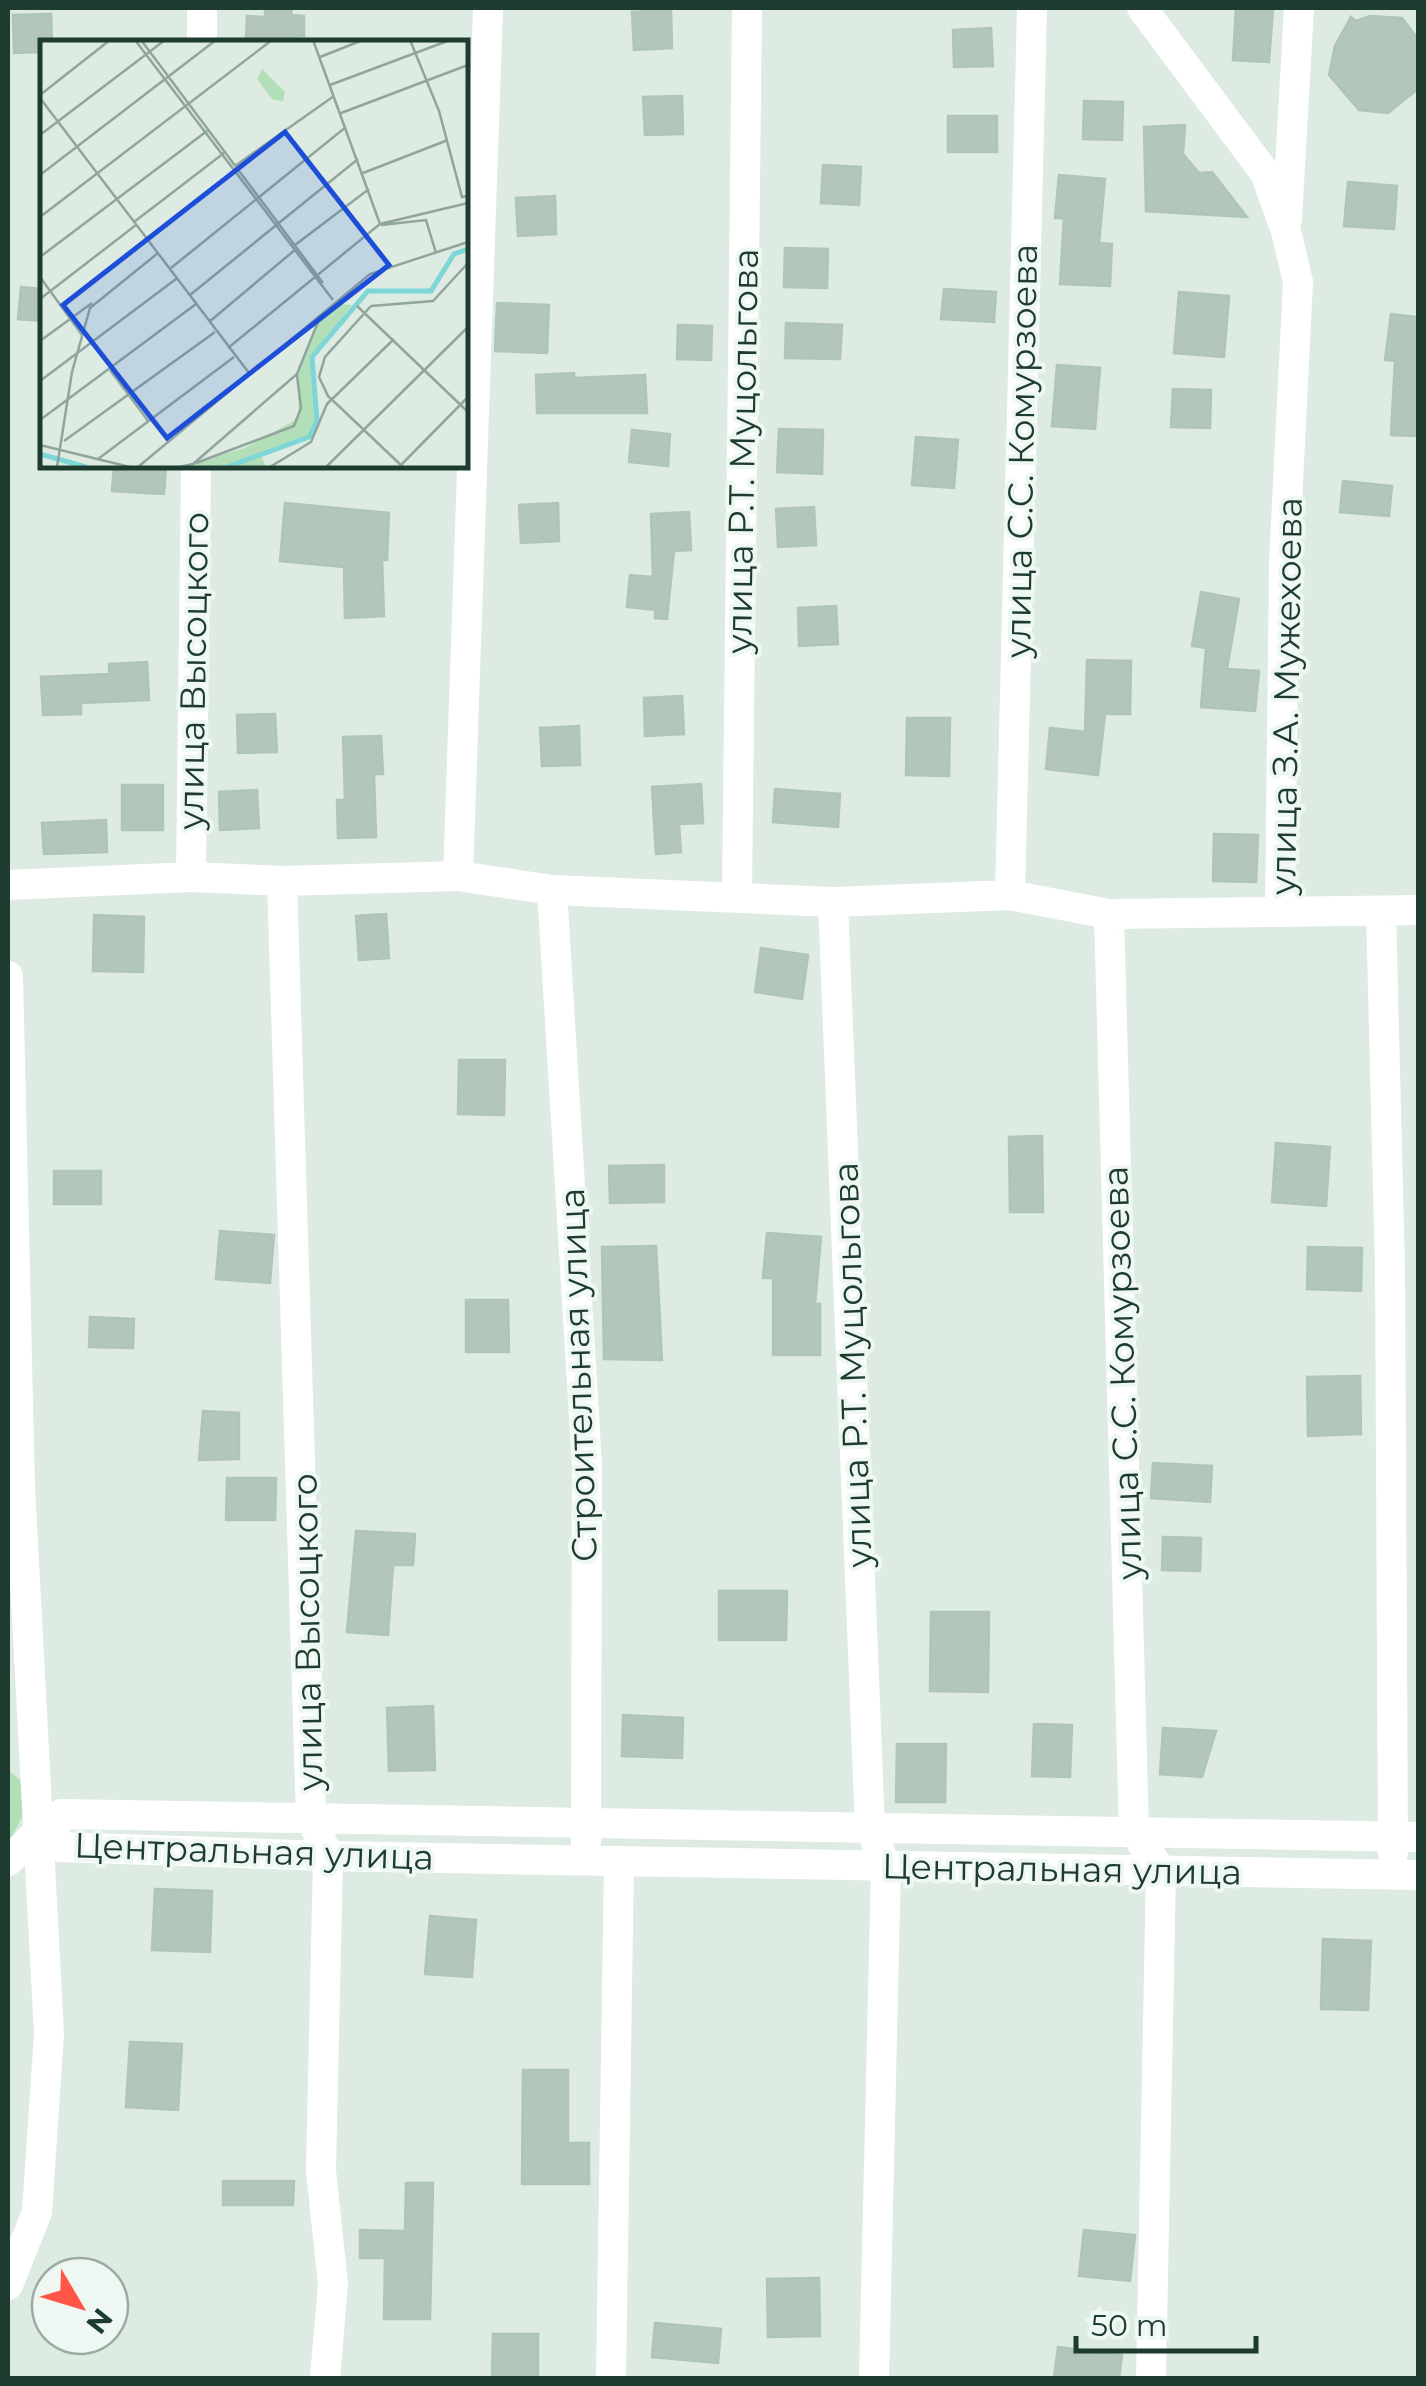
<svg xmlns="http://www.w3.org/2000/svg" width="1426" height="2386" font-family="Montserrat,sans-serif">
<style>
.green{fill:#b3dfb8}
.building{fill:#b2c6bb;stroke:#afc5b8;stroke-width:2.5}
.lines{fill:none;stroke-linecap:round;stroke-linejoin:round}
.minor{stroke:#fff;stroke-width:30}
.labels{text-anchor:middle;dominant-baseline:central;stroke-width:8;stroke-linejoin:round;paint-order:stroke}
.street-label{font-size:35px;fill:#1d3c2f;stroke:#eef7f1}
.inset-river{fill:none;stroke:#7fd6d6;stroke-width:5}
.inset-road{fill:none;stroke:#90a59b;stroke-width:2.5}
.view{fill:#1d4ed8;fill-opacity:0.15;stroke:#1d4ed8;stroke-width:5}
.inset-edge{fill:none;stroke:#1d3c2f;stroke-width:5}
</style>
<rect width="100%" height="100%" fill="#ddebe3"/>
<!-- green -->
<path class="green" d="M 8,1770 L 25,1784 L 25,1811 L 8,1845 Z"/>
<!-- building -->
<path class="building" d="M 265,8 L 292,8 L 291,15 L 304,16 L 304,36 L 298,36 L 298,42 L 246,38 L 247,16 L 265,17 Z
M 1236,8 L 1273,9 L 1269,62 L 1233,60 Z
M 671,10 L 672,48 L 634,50 L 632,12 Z
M 51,14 L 52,42 L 42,42 L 42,52 L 14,53 L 13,15 Z
M 1370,16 L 1402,18 L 1418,39 L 1418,89 L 1388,113 L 1359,110 L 1329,75 L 1335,46 L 1351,17 L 1356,21 Z
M 991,28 L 993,66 L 954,67 L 953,30 Z
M 682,96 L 683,134 L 645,135 L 643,97 Z
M 1084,101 L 1123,102 L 1122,140 L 1083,139 Z
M 948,116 L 997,116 L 997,152 L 948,152 Z
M 1185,125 L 1183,154 L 1199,173 L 1212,172 L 1247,217 L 1146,211 L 1144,127 Z
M 823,165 L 861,167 L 859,205 L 821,203 Z
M 1059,175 L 1105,179 L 1099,243 L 1112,244 L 1110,286 L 1060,284 L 1064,218 L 1055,218 Z
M 1348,182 L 1397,186 L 1394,229 L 1344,226 Z
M 555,196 L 556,234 L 518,236 L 516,198 Z
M 785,248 L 828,249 L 827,288 L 784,287 Z
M 21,287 L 42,289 L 42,321 L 18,319 Z
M 944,289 L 996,292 L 994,322 L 941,319 Z
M 1179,292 L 1229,296 L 1224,357 L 1174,353 Z
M 497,303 L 549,305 L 547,353 L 495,351 Z
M 1391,314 L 1418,317 L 1418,436 L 1391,435 L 1395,361 L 1385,360 Z
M 786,323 L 842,325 L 840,359 L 785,358 Z
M 678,325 L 712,326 L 711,360 L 677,359 Z
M 1057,365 L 1100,368 L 1095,429 L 1052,426 Z
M 574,373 L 574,378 L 645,375 L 647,413 L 537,413 L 536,375 Z
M 1173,389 L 1211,390 L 1210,428 L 1171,427 Z
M 779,429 L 823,430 L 822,474 L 777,472 Z
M 632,430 L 670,434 L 668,466 L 629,462 Z
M 916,437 L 958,440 L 954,488 L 912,485 Z
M 114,465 L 166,465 L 164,494 L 112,491 Z
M 1343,481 L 1392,486 L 1389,516 L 1340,512 Z
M 285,503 L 389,513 L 387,560 L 382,560 L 384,616 L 345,618 L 344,567 L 280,561 Z
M 558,503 L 559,541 L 521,543 L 519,505 Z
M 814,507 L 816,545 L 778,547 L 776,509 Z
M 689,512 L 691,550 L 674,551 L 667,619 L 655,618 L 655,610 L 627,607 L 630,575 L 653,577 L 651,514 Z
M 1201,592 L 1239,599 L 1227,669 L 1259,671 L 1255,711 L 1201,707 L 1206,648 L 1192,646 Z
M 836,606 L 838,644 L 799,646 L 798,608 Z
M 1087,660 L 1131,661 L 1130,714 L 1105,714 L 1098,775 L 1046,769 L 1050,728 L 1085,732 Z
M 147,662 L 149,700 L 81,703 L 81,714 L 43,715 L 41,677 L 109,674 L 109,664 Z
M 682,696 L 684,734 L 645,736 L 644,698 Z
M 275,714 L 277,752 L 238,753 L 237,715 Z
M 907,718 L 950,718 L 949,776 L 906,775 Z
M 579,726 L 580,765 L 542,766 L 540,728 Z
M 381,736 L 383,774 L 374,774 L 376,837 L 338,838 L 337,800 L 345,800 L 343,737 Z
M 701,784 L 703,823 L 679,824 L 681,852 L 656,854 L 652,787 Z
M 122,785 L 163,785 L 163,830 L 122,830 Z
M 775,789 L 840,794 L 838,827 L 773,822 Z
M 257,790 L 259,828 L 220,830 L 219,792 Z
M 106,820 L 107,852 L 44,854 L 42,823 Z
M 1214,834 L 1258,835 L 1256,882 L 1213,881 Z
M 386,914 L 389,958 L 359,960 L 356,916 Z
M 94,915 L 144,917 L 143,972 L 93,971 Z
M 761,948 L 808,955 L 802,999 L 755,992 Z
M 459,1060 L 505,1060 L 504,1115 L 458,1114 Z
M 1042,1136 L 1043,1212 L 1010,1212 L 1009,1137 Z
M 1276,1143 L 1330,1147 L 1326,1206 L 1272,1202 Z
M 664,1165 L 664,1202 L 610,1203 L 609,1166 Z
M 54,1171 L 101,1171 L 101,1204 L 54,1204 Z
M 220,1231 L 274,1235 L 270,1283 L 216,1279 Z
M 767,1233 L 821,1237 L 815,1304 L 820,1304 L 820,1355 L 773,1355 L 773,1278 L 763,1278 Z
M 656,1246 L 662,1360 L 604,1359 L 602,1247 Z
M 1308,1247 L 1362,1248 L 1361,1291 L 1307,1289 Z
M 466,1300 L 508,1300 L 509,1352 L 466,1352 Z
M 90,1317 L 134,1319 L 133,1348 L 89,1347 Z
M 1360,1376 L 1361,1434 L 1308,1436 L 1307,1377 Z
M 203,1411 L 239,1413 L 239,1459 L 199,1460 Z
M 1153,1463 L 1212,1466 L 1210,1502 L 1151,1498 Z
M 227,1478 L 276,1478 L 275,1520 L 226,1520 Z
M 356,1531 L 415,1534 L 413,1565 L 393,1565 L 388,1635 L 347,1632 Z
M 1163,1537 L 1201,1538 L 1200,1571 L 1162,1570 Z
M 719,1591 L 787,1591 L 786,1640 L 719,1640 Z
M 931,1612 L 989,1612 L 988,1692 L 930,1691 Z
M 433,1706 L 435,1770 L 389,1771 L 387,1708 Z
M 623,1715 L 683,1718 L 682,1758 L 622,1756 Z
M 1034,1724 L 1072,1725 L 1070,1777 L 1032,1776 Z
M 1163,1728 L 1216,1731 L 1202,1777 L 1160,1774 Z
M 897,1744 L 946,1744 L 945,1802 L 896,1802 Z
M 155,1889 L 212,1891 L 210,1952 L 152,1950 Z
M 430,1916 L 476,1920 L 472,1977 L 425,1974 Z
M 1323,1939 L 1371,1941 L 1368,2010 L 1321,2009 Z
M 130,2042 L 182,2044 L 178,2110 L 126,2107 Z
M 523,2070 L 568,2070 L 568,2143 L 589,2143 L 589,2184 L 522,2184 Z
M 223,2181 L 294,2181 L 293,2205 L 223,2205 Z
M 406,2183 L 433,2183 L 430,2319 L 384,2319 L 385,2258 L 360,2258 L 360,2230 L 405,2231 Z
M 1084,2230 L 1135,2235 L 1130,2281 L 1079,2276 Z
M 819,2278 L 820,2336 L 768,2337 L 767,2279 Z
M 655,2323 L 721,2329 L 718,2363 L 652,2357 Z
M 493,2334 L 538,2334 L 538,2377 L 492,2377 Z
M 1058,2347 L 1122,2355 L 1119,2378 L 1054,2378 Z"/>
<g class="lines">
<!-- minor -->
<path class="minor" d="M 1142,8 L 1265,173 L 1286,231 L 1298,282 L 1284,563 L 1280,911
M 202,42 L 202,8
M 1287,219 L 1299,8
M 458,876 L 488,8
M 191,877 L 196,465
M 282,881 L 311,1818 L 328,1856 L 321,2171 L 333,2284 L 325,2378
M 8,885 L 191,877 L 282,881 L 458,876 L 552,890 L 833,902 L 1010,895 L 1109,914 L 1418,910
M 552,890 L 587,1465 L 586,1843
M 737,895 L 747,8
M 1010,895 L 1032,8
M 833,902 L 870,1828 L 886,1866 L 874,2378
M 1381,911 L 1390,1269 L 1393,1853
M 1109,914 L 1134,1832 L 1161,1870 L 1151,2378
M 8,976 L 20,1486 L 49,2034 L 37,2212 L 8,2285
M 1418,1837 L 61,1814 L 54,1830 L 59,1847 L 328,1856 L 1418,1875
M 8,1861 L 39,1831 L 52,1830
M 611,2378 L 619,1861"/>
</g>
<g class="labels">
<!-- street labels -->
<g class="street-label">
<text transform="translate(742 451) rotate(-89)">улица Р.Т. Муцольгова</text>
<text transform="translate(1021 451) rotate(-89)">улица С.С. Комурзоева</text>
<text transform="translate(193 671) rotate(-89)">улица Высоцкого</text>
<text transform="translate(1286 696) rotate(-89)">улица З.А. Мужехоева</text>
<text transform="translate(852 1365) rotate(-92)">улица Р.Т. Муцольгова</text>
<text transform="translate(1122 1373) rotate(-92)">улица С.С. Комурзоева</text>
<text transform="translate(578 1375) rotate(-92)">Строительная улица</text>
<text transform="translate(307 1632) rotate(-91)">улица Высоцкого</text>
<text transform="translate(254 1851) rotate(2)">Центральная улица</text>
<text transform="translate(1062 1869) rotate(1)">Центральная улица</text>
</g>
</g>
<!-- overview -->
<g transform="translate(40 40)">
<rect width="428" height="428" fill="#ddebe3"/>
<path d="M 222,29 L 245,52 L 243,61 L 233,60 L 217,39 ZM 294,264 L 312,265 L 272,317 L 277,381 L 269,397 L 221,415 L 226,427 L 139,427 L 205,408 L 259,378 L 257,334 L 280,278 Z" fill="#b3dfb8"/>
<path class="inset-river" d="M 0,414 L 46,427M 187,427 L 269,397 L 277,381 L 272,317 L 328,251 L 391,251 L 414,214 L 428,209"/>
<path class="inset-road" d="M 95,0 L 293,260M 101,0 L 283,243M 273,0 L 340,184M 370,0 L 399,71 L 422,157 L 428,156M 280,17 L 323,0M 290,45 L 410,0M 0,55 L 70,0M 0,58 L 209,333M 301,73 L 428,25M 0,95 L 125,0M 195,126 L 294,56M 323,133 L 408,100M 0,135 L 176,0M 0,177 L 232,0M 94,182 L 184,113M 341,185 L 386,180 L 396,213M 255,205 L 329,149M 0,217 L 167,91M 131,228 L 306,87M 0,237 L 42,295M 150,255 L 318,119M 0,259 L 96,185M 317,266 L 428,372M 331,266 L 285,317 L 279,337 L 288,356 L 363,427M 331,266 L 393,261 L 428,223M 169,282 L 256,209M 0,301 L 52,263M 188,308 L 340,184 L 428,163M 70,330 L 109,382M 0,341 L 136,239M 0,380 L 156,264M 24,401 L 175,292M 0,405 L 90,427M 58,419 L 194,317M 156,423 L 254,386 L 261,368 L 257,335M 360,426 L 428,357M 17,427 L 32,332 L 50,268 L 118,213M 98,427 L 330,234 L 428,202M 139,427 L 153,424 L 257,334 L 280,277M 230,427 L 271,402 L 287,364 L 354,299M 286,427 L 428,287"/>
<path class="view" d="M 245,92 L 349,225 L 127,398 L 23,265 Z"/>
<rect width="428" height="428" class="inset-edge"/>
</g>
<!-- border -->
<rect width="1426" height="2386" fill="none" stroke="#1d3c2f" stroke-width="20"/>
<!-- north arrow -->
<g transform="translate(80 2306) rotate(128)"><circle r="48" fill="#eef7f1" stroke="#9aaca3" stroke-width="2.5"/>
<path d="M0-8L18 38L0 25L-18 38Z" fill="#ff5647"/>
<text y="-15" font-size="28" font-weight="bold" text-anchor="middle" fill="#1d3c2f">N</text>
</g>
<!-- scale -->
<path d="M1076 2336v15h180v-15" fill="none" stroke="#1d3c2f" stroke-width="5"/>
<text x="1091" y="2336" font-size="30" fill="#1d3c2f" stroke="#eef7f1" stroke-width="8" paint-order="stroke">50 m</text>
</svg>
